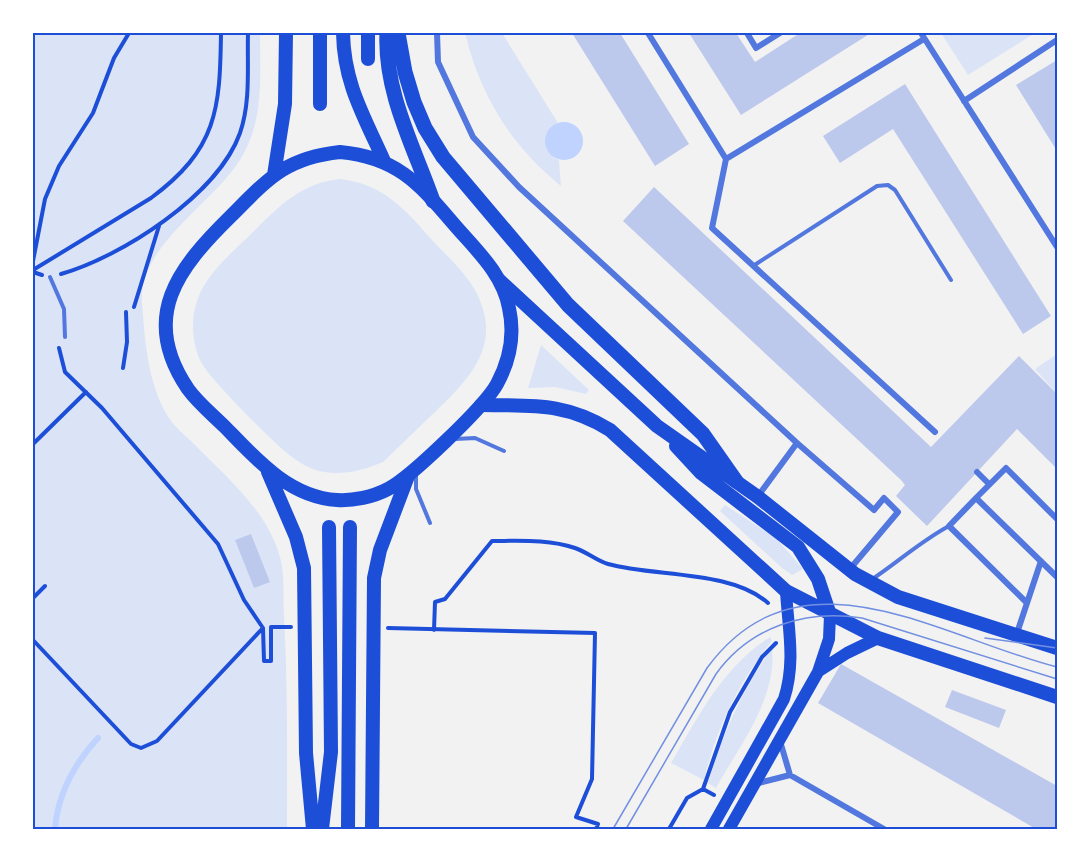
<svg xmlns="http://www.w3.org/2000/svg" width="1090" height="862" font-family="'PT Sans Narrow',sans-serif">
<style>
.green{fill:#dbe4f7}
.water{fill:#bfd3fe}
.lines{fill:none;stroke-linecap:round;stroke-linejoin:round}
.stream{stroke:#bfd3fe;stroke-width:6}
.building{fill:#bdc9ec}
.path{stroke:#1d4ed8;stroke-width:4}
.service{stroke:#5277de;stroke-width:4}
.minor{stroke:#5277de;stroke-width:6}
.secondary{stroke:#1d4ed8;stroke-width:12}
.primary{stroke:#1d4ed8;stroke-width:14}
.trunk{stroke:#1d4ed8;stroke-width:14}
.motorway{stroke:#1d4ed8;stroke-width:15}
.tram{stroke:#7290e2;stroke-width:1.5}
.neatline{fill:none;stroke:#1d4ed8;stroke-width:2}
</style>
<rect width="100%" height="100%" fill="#f2f2f2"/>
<!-- green -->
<path class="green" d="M 33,33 L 260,33 C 260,74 264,116 244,153 C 219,201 137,244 142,303 C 145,342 148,388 171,421 C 177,429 186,436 193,443 C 226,477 267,510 280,557 C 285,575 283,598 284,616 C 288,687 287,758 287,829 L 33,829 Z
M 465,33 L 502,33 L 558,123 L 551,128 L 553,157 L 559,160 L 561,186 C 511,146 480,95 465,33 Z
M 941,33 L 1035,33 L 968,75 Z
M 340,179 C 383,184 405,209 432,240 C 447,256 466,273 476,292 C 503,344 471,377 436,411 C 418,428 401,445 383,462 C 362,471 339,477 316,470 C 308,468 299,462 292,457 C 277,447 207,376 201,362 C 193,346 191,325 195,308 C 202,276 231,254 253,232 C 279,206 301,183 340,179 Z
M 541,345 L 589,390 L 586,394 L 555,387 L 528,388 Z
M 1057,354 L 1057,394 L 1035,369 Z
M 725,505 L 776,538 L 803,569 L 792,575 L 782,568 L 720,511 Z
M 770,637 L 772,641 C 739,681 716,729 704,780 L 671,763 C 699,715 723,667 770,637 Z
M 772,648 C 777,699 740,745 716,788 L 708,783 C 723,733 742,690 772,648 Z"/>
<!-- water -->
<path class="water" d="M545 141a19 19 0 1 1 38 0a19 19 0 1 1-38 0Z"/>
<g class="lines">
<!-- stream -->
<path class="stream" d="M 55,829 C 58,793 74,764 98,738"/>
</g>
<!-- building -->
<path class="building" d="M 572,33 L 620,33 L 689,144 L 655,166 Z
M 689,33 L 736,33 L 755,62 L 800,33 L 871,33 L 741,115 Z
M 1057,60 L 1057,151 L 1016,85 Z
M 905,84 L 1051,316 L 1023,334 L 893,129 L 840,163 L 823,136 Z
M 654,187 L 931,447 L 1019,356 L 1057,394 L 1057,469 L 1017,429 L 927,526 L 896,496 L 905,485 L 901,480 L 623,221 Z
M 251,534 L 270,582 L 254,588 L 235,540 Z
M 841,664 L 1057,786 L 1057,829 L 1036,829 L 818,703 Z
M 952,690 L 1006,710 L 999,728 L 945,707 Z"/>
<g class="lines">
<!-- path -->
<path class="path" d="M 33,261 L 45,199 L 59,166 L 93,113 L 114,58 L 129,33
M 33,270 L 151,198 C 217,149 220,110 221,33
M 33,272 L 42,275
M 61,274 C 121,257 218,195 240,133 C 251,101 247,66 248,33
M 134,307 L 159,226
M 59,348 L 65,372 L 102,408 L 218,544 L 244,600 L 263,628 L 264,661 L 271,661 L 271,627 L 291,627
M 123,368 L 127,342 L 126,312
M 33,444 L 86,392
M 33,598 L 45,586
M 388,628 L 595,633 L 592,779 L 576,817 L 598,824 L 596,829
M 434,630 L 435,602 L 445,599 L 492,541 C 519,541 549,539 575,548 C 587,552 597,561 608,564 C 655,577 731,570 768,603
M 33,640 L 131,744 L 141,748 L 157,741 L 262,629
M 714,795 L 703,789 L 730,712 L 762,657 L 776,643
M 669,829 L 687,798 L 703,789"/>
<!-- service -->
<path class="service" d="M 753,266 L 877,186 L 888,185 L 895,190 L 951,280
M 50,277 L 64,309 L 65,337
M 455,439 L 475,438 L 504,451
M 416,472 L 416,489 L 430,523
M 871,580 C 898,562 921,541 949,526"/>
<!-- minor -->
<path class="minor" d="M 437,33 L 438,62 L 473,137 L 519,187 L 797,443 L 874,510 L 884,498 L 898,512 L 849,570
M 648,33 L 726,159 L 924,39
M 747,33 L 756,48 L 780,33
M 921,33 L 1057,247
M 964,101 L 1057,40
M 726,159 L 712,228 L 935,432
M 977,472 L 989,484
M 758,496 L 797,443
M 976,498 L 949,526 L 1026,602
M 1057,519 L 1006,468 L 976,498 L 1057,577
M 1016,636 L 1041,561
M 780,741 L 790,775 L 884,829
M 755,784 L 790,775"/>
<!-- secondary -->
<path class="secondary" d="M 819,671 L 847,653 L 878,638
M 711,829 L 784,699 C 796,662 788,628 786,591
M 729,829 L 818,672 L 829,639 L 830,615"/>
<!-- primary -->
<path class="primary" d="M 500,281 L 657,426 L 758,497 L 855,574 L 898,597 L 1057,648
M 481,405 C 532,406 565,402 610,430 L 786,591 L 878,638 L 1057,697
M 676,446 L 701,473 L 798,547 L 818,579 L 830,615"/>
<!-- trunk -->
<path class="trunk" d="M 343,33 C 344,84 364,116 384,161
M 368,33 L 368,59
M 320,104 L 320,33
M 340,152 C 395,157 418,182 452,222 C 474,248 503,273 509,308 C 515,335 510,360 497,384 C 485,406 410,478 388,489 C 373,497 353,501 337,500 C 289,497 256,459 225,427 C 213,415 198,403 188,389 C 139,317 178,268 231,216 C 268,179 285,158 340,152 Z
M 274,175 L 285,104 L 286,33
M 268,472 L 296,537 L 304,568 L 306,753 L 313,829
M 322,829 L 331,752 L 329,527
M 348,829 L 350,527
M 372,829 L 374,578 L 380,550 L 408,476"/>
<!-- motorway -->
<path class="motorway" d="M 387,33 C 384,92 414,147 433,201
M 398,33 L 405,72 L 414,102 L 425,128 L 443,157 L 568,305 L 703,434 L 736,481"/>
<!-- tram -->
<path class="tram" d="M 985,638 L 1057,648
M 613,829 L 707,668 C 800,541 941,638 1057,667
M 626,829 L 716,674 C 750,627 805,609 862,618 L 1057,679"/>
</g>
<!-- border -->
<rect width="1090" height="862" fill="none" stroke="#ffffff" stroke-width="69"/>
<rect x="34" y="34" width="1022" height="794" class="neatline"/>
</svg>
